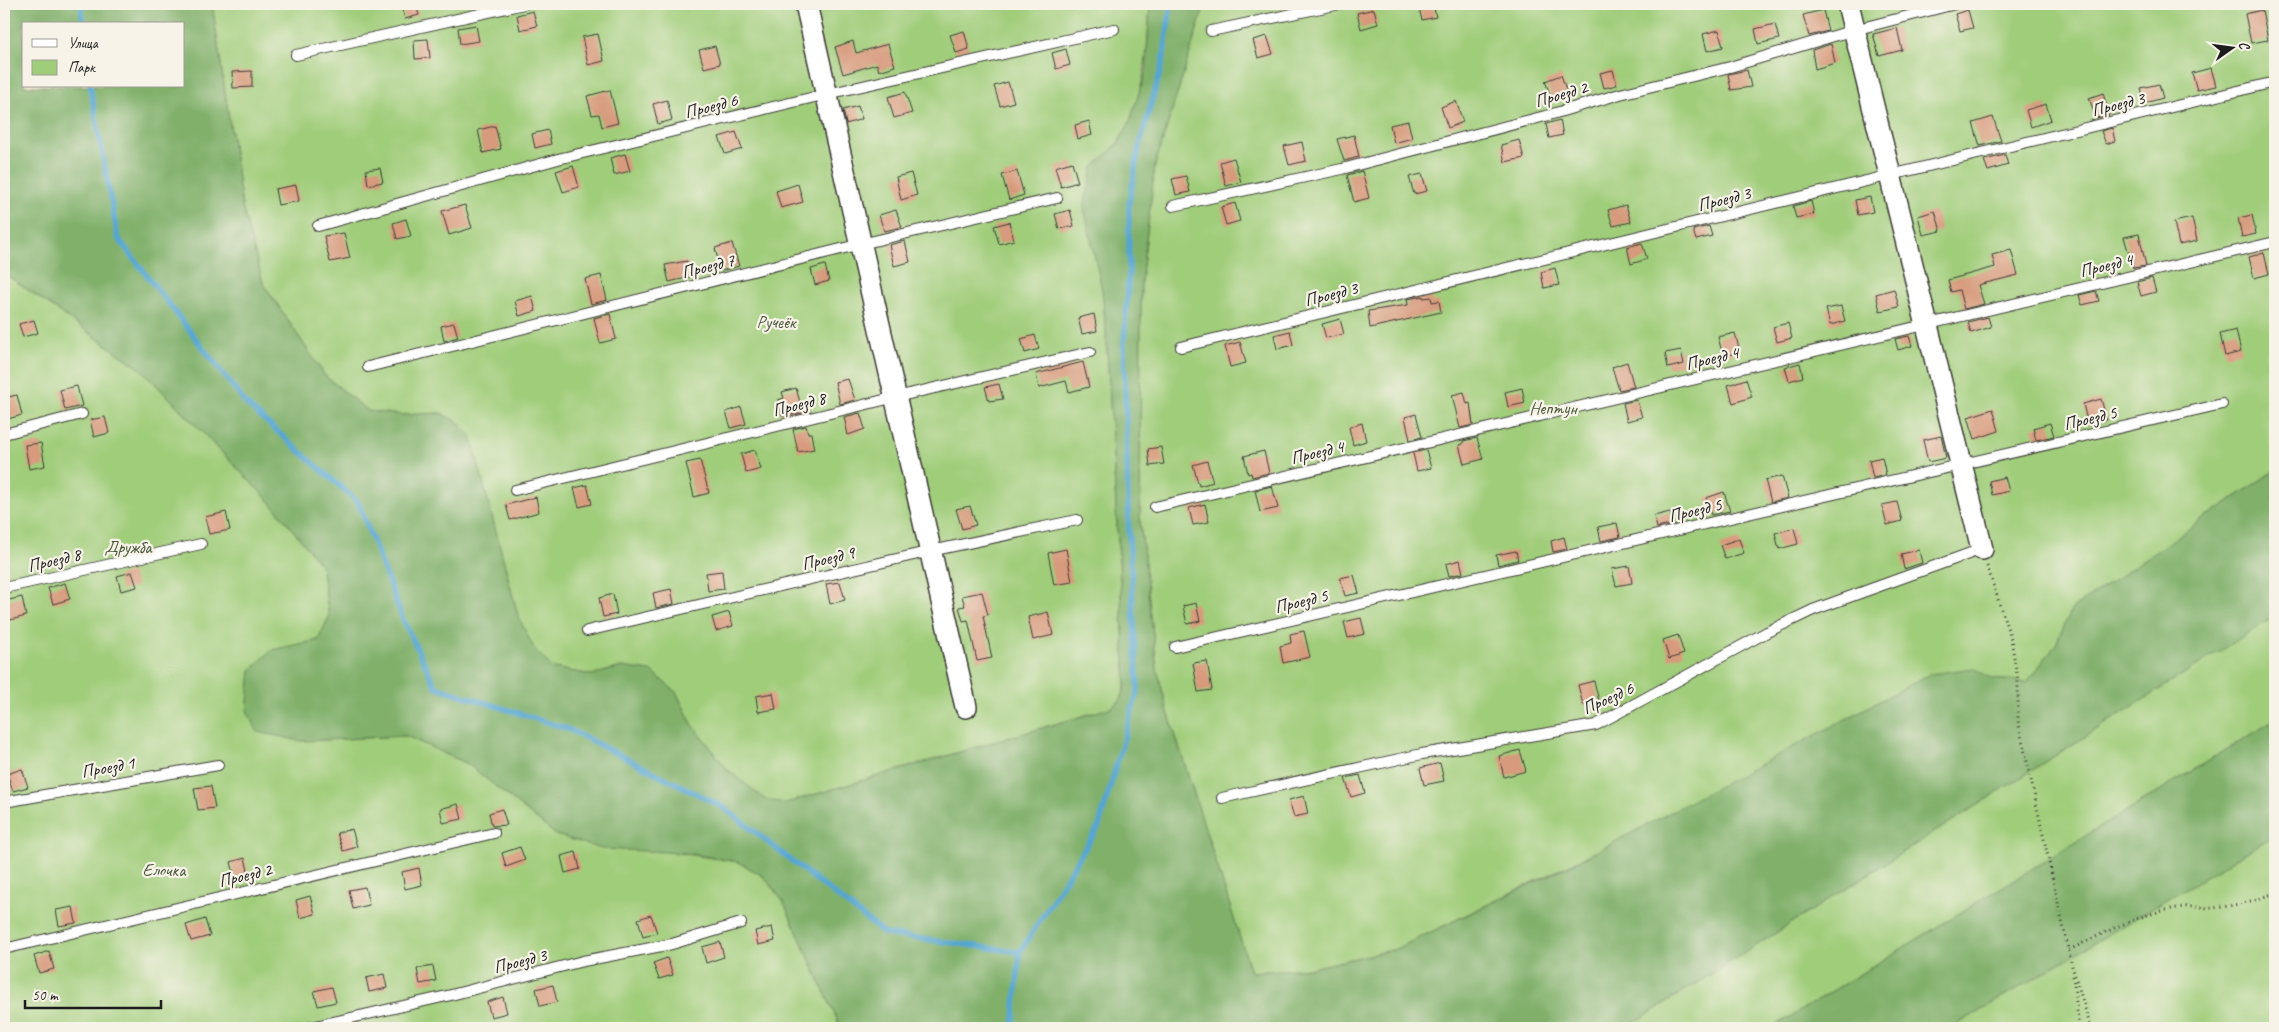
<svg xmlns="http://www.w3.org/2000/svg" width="2279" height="1032" font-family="Caveat,sans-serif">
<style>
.green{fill:#a0cd7a;stroke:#5e744b}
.forest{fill:#80b06a;stroke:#4e6643;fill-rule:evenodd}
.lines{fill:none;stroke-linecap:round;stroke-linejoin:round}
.stream{stroke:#55a6d0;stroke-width:5.5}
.building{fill:#d79a7c}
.lane-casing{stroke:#3b3a35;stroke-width:12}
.street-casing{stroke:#3b3a35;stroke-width:24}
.path{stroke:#3b3a35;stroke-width:3;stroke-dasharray:1 4;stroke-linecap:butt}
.lane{stroke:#fff;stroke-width:10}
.street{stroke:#fff;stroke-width:21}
.labels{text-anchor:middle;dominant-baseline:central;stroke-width:4.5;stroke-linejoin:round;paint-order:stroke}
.street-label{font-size:18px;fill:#1c1c1c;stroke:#f7f3e8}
.park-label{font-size:18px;fill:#4a5a3d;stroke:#f7f3e8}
</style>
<rect width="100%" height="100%" fill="#f7f3e8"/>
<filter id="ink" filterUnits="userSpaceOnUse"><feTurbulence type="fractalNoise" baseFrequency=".02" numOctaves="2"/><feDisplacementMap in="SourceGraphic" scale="10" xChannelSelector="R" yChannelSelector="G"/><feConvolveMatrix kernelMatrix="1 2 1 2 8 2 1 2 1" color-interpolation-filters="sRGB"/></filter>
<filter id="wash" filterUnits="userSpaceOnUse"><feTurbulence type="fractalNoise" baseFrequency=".0096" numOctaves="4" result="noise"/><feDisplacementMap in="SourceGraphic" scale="20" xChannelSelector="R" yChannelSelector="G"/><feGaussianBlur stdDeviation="1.12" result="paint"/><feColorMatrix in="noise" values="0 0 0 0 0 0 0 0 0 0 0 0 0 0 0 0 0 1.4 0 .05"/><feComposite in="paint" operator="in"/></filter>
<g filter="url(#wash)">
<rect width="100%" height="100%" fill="#e9e2c0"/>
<!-- green -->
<path class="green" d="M 212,4 L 1150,4 C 1147,51 1146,102 1118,142 C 1112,152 1101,159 1093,167 L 1106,332 L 1126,684 L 1121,700 L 1110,708 L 786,803 L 766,801 L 728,770 L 692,724 L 676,692 L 622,667 L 592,675 L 553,668 L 534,649 L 518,616 L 471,436 L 440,413 L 403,415 L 368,411 L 325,376 L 263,283 L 242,206 Z
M 1205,4 L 2275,4 L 2275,470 L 2072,609 L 2055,646 L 2027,682 L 1992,679 L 1973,668 L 1396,949 L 1311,968 L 1251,972 L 1167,709 L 1157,669 L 1140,521 L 1141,282 L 1155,165 Z
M 4,276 L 11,278 L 141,369 L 271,503 L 321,565 L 329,617 L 318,640 L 272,650 L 301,741 L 406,736 L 468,764 L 556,835 L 739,862 L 763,876 L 783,901 L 841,1028 L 4,1028 Z
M 2275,616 L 2275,720 L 1772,1028 L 1626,1028 Z
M 2275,835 L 2275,1028 L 1951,1028 Z"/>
<!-- forest -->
<path class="forest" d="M 4,4 L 212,4 L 242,206 L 263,283 L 325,376 L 368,411 L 403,415 L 440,413 L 457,421 L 471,436 L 518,616 L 534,649 L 553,668 L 592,675 L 622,667 L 651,671 L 676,692 L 692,724 L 728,770 L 766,800 L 786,803 L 1110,708 L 1121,700 L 1126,684 L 1106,332 L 1102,290 L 1084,208 L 1093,167 L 1118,144 L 1130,121 L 1146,71 L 1150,4 L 1205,4 L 1155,165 L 1141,282 L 1140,521 L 1157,669 L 1167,709 L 1251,972 L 1311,968 L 1396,949 L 1575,863 L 1930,674 L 1974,668 L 1992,679 L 2027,682 L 2055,646 L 2072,609 L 2275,470 L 2275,616 L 1626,1028 L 841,1028 L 783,901 L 763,876 L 739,862 L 685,853 L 602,849 L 556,835 L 468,764 L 406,736 L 301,741 L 258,732 L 247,711 L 251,670 L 272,650 L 318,640 L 329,617 L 321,565 L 271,503 L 141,369 L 11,278 L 4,276 ZM 24,24 L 184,24 L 184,86 L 24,86 Z
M 2275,720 L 2275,835 L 1951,1028 L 1772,1028 Z"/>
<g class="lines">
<!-- stream -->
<path class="stream" d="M 81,4 L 83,24
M 90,86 L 118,238 L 247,405 L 358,502 L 404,622 L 436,687 L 568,729 L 723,807 L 885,934 L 1020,952
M 1013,1028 L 1020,952 L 1099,826 L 1138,689 L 1129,535 L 1124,343 L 1129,271 L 1129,203 L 1139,147 L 1163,62 L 1171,4"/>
</g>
<g id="blocks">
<!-- building -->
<path class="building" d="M 410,4 L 416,4 L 419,15 L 405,19 L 401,6 Z
M 1418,4 L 1433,4 L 1436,17 L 1422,20 Z
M 1374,9 L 1378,24 L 1361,29 L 1357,13 Z
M 1823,10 L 1828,31 L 1809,36 L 1803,15 Z
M 1968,10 L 1973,28 L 1960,31 L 1955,14 Z
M 2262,10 L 2268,40 L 2251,43 L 2245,14 Z
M 533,11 L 537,26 L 520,30 L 517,15 Z
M 1775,24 L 1779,39 L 1758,44 L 1755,29 Z
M 476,25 L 479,41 L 460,44 L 458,28 Z
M 1897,28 L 1902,50 L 1879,56 L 1873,34 Z
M 1719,30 L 1723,47 L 1707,51 L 1703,34 Z
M 964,31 L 969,49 L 956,53 L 950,35 Z
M 598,34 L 604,61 L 588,65 L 582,37 Z
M 1267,36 L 1273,54 L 1258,58 L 1253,40 Z
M 428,39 L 430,58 L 415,59 L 414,40 Z
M 853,41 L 856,53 L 888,44 L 895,66 L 879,71 L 877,64 L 843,74 L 835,47 Z
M 1831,44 L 1835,63 L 1815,69 L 1812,50 Z
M 715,46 L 720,64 L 704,68 L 699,50 Z
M 1066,49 L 1070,65 L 1056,69 L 1052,53 Z
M 2211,68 L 2216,86 L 2197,90 L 2192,73 Z
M 1613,70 L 1617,85 L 1604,88 L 1600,73 Z
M 1747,70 L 1751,87 L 1731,90 L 1728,74 Z
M 252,71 L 252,87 L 233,88 L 232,72 Z
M 1561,75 L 1568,95 L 1552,100 L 1545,81 Z
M 1008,82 L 1014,102 L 1000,106 L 994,86 Z
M 2159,84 L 2163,98 L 2145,103 L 2141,88 Z
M 610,90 L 618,123 L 602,127 L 599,114 L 592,115 L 587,96 Z
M 905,92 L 912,113 L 894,118 L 888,97 Z
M 2103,93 L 2109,115 L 2096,118 L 2089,98 Z
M 667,100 L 672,120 L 658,124 L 653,104 Z
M 1456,101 L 1463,122 L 1448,128 L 1441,107 Z
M 2046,104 L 2051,120 L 2031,127 L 2026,110 Z
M 858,106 L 862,119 L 846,124 L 843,110 Z
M 1993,117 L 2001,141 L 1980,146 L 1973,123 Z
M 1560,120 L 1563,135 L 1549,138 L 1546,124 Z
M 1089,121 L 1092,135 L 1078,139 L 1075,125 Z
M 1408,121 L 1412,138 L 1394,143 L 1390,125 Z
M 495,126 L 501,149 L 483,153 L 478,130 Z
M 2112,128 L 2115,141 L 2106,144 L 2101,131 Z
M 548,130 L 551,144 L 535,148 L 532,134 Z
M 736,132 L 742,149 L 725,154 L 719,137 Z
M 1354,135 L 1359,157 L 1344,161 L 1337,139 Z
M 1519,140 L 1524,158 L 1505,162 L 1501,145 Z
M 1302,142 L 1306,161 L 1289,165 L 1284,146 Z
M 625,154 L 630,171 L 614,175 L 610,158 Z
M 2005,155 L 2008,165 L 1988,171 L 1984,160 Z
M 1234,158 L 1241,182 L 1226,186 L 1220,162 Z
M 1072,162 L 1078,182 L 1061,187 L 1055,167 Z
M 573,166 L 579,187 L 563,192 L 556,171 Z
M 380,168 L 383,182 L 368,185 L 366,170 Z
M 1017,171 L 1024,195 L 1009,200 L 1002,175 Z
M 1362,171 L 1369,198 L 1354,202 L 1347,175 Z
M 911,173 L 917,195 L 901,200 L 896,177 Z
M 1422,174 L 1427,191 L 1414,194 L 1409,177 Z
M 1186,176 L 1190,192 L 1176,195 L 1172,179 Z
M 798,184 L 803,202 L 781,208 L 776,191 Z
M 296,185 L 299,201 L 278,205 L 275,189 Z
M 1870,197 L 1873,212 L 1858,215 L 1855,200 Z
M 1811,201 L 1814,214 L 1796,218 L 1793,206 Z
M 1235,203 L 1240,221 L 1226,225 L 1221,207 Z
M 465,205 L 472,228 L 449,235 L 442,211 Z
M 1626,205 L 1631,222 L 1613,226 L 1608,210 Z
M 896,210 L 902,227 L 884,231 L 879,215 Z
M 1070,210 L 1074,226 L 1059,229 L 1055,214 Z
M 1935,211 L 1941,231 L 1923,235 L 1918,216 Z
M 2252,215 L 2256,234 L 2242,237 L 2238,218 Z
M 2192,218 L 2197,241 L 2179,245 L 2174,222 Z
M 406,219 L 411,236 L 397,239 L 393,223 Z
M 1009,222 L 1014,240 L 999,244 L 994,226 Z
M 1709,226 L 1712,236 L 1696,240 L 1693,230 Z
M 344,233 L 350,258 L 330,262 L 324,236 Z
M 2139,234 L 2146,266 L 2133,268 L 2124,237 Z
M 905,241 L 910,262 L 894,266 L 889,245 Z
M 732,243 L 739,266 L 721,271 L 715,248 Z
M 1642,243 L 1647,259 L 1631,264 L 1627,247 Z
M 2011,250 L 2018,275 L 1978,285 L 1984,304 L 1964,309 L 1959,290 L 1951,292 L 1948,280 L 1995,267 L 1992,255 Z
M 2264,253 L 2269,274 L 2254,278 L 2249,257 Z
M 687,261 L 691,277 L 669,282 L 665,265 Z
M 825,265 L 829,281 L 815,285 L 811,269 Z
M 1555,268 L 1559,285 L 1544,288 L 1541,272 Z
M 601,275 L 607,300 L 591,304 L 585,279 Z
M 2152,278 L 2156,292 L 2141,296 L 2137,282 Z
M 1894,289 L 1899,307 L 1880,311 L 1876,294 Z
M 2096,291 L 2099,301 L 2082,305 L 2079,295 Z
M 532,296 L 536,311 L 519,316 L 515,301 Z
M 1423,296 L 1423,298 L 1431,297 L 1432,302 L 1439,301 L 1441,312 L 1370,328 L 1368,311 L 1408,305 L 1407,299 Z
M 1841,306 L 1845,321 L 1830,325 L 1826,309 Z
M 610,314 L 616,339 L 600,343 L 594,318 Z
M 1094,314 L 1097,331 L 1082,334 L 1078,318 Z
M 1988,317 L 1991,327 L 1971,333 L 1968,322 Z
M 1340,319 L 1344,334 L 1326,338 L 1322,324 Z
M 34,320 L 38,333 L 23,337 L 19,324 Z
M 454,323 L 458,337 L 444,341 L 441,326 Z
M 1788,323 L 1792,338 L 1777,342 L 1773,327 Z
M 2236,330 L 2241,352 L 2225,356 L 2220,334 Z
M 1290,331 L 1293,345 L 1277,349 L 1274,335 Z
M 1735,333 L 1740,352 L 1723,356 L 1718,337 Z
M 1035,335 L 1039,349 L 1025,353 L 1021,339 Z
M 1909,336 L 1912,346 L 1898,350 L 1895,339 Z
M 1240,342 L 1246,363 L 1230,367 L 1225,346 Z
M 1681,350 L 1684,364 L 1668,368 L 1665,353 Z
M 1083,362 L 1089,387 L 1069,392 L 1066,381 L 1039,388 L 1036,374 Z
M 1627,362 L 1634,387 L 1619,390 L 1612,367 Z
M 1800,363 L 1803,377 L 1789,381 L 1785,367 Z
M 848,379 L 855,400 L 840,404 L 835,382 Z
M 1746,379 L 1752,397 L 1733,403 L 1728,385 Z
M 999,384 L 1003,399 L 989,401 L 985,387 Z
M 77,386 L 82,406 L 65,410 L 60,390 Z
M 796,388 L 803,413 L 782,416 L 778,400 L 784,398 L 782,392 Z
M 1522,388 L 1525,403 L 1508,407 L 1505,392 Z
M 1464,392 L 1467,404 L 1470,403 L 1473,425 L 1460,428 L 1452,395 Z
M 17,395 L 22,415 L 4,420 L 4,398 Z
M 2101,399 L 2107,420 L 2088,425 L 2083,404 Z
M 1637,400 L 1642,417 L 1627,421 L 1623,403 Z
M 741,407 L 746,424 L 731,428 L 726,412 Z
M 1993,409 L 1999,431 L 1975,439 L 1968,417 Z
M 860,413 L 865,429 L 848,435 L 844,417 Z
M 1416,414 L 1422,437 L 1410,440 L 1405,417 Z
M 105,417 L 109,433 L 94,437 L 90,420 Z
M 1362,423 L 1366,441 L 1353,445 L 1349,427 Z
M 2050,423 L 2054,436 L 2036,440 L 2033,428 Z
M 806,426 L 808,433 L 811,433 L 814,449 L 798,452 L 793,429 Z
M 1941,436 L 1946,458 L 1928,462 L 1923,440 Z
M 1477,438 L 1483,459 L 1464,464 L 1459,445 L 1463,444 L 1463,441 Z
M 41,443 L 45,466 L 29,469 L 25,445 Z
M 1161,447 L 1164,464 L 1150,466 L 1148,449 Z
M 755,450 L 761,469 L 746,473 L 741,454 Z
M 1426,450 L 1431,468 L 1417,471 L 1413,453 Z
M 1264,451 L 1269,473 L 1252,477 L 1251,473 L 1248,474 L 1244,456 Z
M 1882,457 L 1886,475 L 1873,478 L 1869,460 Z
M 700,460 L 709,493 L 694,497 L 686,463 Z
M 1207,461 L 1213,482 L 1199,486 L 1193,465 Z
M 1782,476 L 1788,498 L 1771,502 L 1765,480 Z
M 2005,477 L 2009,491 L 1992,495 L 1989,481 Z
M 587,485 L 592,504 L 579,507 L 574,488 Z
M 1272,486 L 1278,508 L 1260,512 L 1255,490 Z
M 1724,492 L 1730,511 L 1711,515 L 1706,498 Z
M 536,497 L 539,512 L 510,520 L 506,505 Z
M 1897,502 L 1902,521 L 1887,525 L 1882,505 Z
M 1205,504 L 1209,522 L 1193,525 L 1189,508 Z
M 970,506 L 976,525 L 962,529 L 956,509 Z
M 226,512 L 230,530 L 209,534 L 205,517 Z
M 1670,512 L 1673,524 L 1657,528 L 1654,516 Z
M 1617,523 L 1620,537 L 1601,541 L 1598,527 Z
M 1794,528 L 1798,544 L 1779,549 L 1775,533 Z
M 1564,537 L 1567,549 L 1553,552 L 1551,541 Z
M 1739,539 L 1744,553 L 1725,559 L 1720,545 Z
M 1066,549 L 1072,582 L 1054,585 L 1048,553 Z
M 1919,550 L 1922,563 L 1904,569 L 1901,554 Z
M 1516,551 L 1518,560 L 1498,565 L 1496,555 Z
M 1460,560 L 1463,573 L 1449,576 L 1446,564 Z
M 1629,566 L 1632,583 L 1616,586 L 1612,569 Z
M 722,571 L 724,589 L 708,591 L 706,573 Z
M 132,572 L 137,587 L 121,591 L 117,576 Z
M 1354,575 L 1359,593 L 1345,596 L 1340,578 Z
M 840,582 L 845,600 L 830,604 L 826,584 Z
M 65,583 L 70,599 L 53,604 L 48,588 Z
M 671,589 L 674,604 L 656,608 L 653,593 Z
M 982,592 L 988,615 L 983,616 L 992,658 L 977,661 L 968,620 L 963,621 L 959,607 L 965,606 L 962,596 Z
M 613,594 L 617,614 L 603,617 L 599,598 Z
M 22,597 L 26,616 L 10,620 L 5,601 Z
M 1196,603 L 1200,621 L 1187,624 L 1183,606 Z
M 729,612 L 733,626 L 716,631 L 712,617 Z
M 1048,612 L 1053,635 L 1033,640 L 1028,617 Z
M 1361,618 L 1365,634 L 1348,638 L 1344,622 Z
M 1304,631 L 1310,657 L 1283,663 L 1280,646 L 1291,643 L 1290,634 Z
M 1678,635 L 1684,654 L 1669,659 L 1663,640 Z
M 1207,661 L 1212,690 L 1198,692 L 1193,663 Z
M 1594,681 L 1599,701 L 1583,705 L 1578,685 Z
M 773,693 L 776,709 L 758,712 L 756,696 Z
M 1520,750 L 1526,771 L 1504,777 L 1499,756 Z
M 1440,763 L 1444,781 L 1424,785 L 1420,768 Z
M 22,769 L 28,787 L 13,791 L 7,774 Z
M 1360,775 L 1365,793 L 1351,797 L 1345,778 Z
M 211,786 L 215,808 L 198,810 L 194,788 Z
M 1304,796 L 1308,814 L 1294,817 L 1289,800 Z
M 458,804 L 462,819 L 443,823 L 440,809 Z
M 502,809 L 507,825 L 492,826 L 489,813 Z
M 352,829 L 357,847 L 343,851 L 337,833 Z
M 520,847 L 525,860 L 506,867 L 502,853 Z
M 576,852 L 580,869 L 565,873 L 561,856 Z
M 245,858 L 249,875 L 235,878 L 231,862 Z
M 419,868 L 422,885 L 405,889 L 402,872 Z
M 365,887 L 369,905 L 353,909 L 349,890 Z
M 310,896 L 315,914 L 300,918 L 296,900 Z
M 73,907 L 76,923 L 59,926 L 56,910 Z
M 651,915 L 657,933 L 643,937 L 638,919 Z
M 205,919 L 210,936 L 191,941 L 186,925 Z
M 772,927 L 775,941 L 758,945 L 755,931 Z
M 720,942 L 724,957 L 706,963 L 702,947 Z
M 49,951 L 54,969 L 39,973 L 34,956 Z
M 667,958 L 673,975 L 659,979 L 653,963 Z
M 433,966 L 436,981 L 420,984 L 417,969 Z
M 384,974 L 387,988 L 369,992 L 366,978 Z
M 553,985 L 557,1002 L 540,1006 L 536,989 Z
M 332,987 L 336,1002 L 318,1006 L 314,991 Z
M 503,997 L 507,1013 L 491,1017 L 487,1002 Z"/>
</g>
</g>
<g filter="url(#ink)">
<use href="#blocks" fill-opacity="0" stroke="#3b3a35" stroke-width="1"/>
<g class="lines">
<!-- lane casing -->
<g class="lane-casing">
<path id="lane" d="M 1211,31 L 1340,4
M 296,55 L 524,4
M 1173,206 L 1342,169 L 1549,115 L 1620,94 L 1730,67 L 1854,30 L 1955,4
M 318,226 L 558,159 L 827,94 L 1114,29
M 1181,347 L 2275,82
M 368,367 L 861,244 L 1057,198
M 4,434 L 82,414
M 515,490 L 896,397 L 1090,352
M 1155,507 L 2275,242
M 4,588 L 201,544
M 587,631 L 931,551 L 1077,520
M 1175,647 L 2222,404
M 1222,798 L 1422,754 L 1596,725 L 1767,632 L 1813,610 L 1982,549
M 4,802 L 218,765
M 4,949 L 494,833
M 307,1028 L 451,995 L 583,961 L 672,944 L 741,923"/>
</g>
<!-- street casing -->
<g class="street-casing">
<path id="street" d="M 806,4 L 966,707
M 1848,4 L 1982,549"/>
</g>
<!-- path -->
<path class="path" d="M 1987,566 L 2011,639 L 2018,681 L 2018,721 L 2072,966 L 2091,1028
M 2069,950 C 2106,932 2142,912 2184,907 C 2193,906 2202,908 2211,908 C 2232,907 2256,900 2275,893
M 2073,976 L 2079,1028"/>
<!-- lane -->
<use href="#lane" class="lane"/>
<!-- street -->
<use href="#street" class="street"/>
</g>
</g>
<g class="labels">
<!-- street labels -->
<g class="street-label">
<text transform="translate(1561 94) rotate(-16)">Проезд 2</text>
<text transform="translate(2118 104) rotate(-14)">Проезд 3</text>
<text transform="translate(711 106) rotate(-14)">Проезд 6</text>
<text transform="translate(1724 199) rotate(-14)">Проезд 3</text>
<text transform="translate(2106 265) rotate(-13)">Проезд 4</text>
<text transform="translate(708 266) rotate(-14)">Проезд 7</text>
<text transform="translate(1331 294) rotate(-14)">Проезд 3</text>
<text transform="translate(1712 358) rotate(-13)">Проезд 4</text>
<text transform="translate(799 404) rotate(-14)">Проезд 8</text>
<text transform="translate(2090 418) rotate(-13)">Проезд 5</text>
<text transform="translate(1317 452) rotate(-13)">Проезд 4</text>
<text transform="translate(1695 510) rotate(-13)">Проезд 5</text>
<text transform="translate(828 558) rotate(-13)">Проезд 9</text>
<text transform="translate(54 560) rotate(-13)">Проезд 8</text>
<text transform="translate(1301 601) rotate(-13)">Проезд 5</text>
<text transform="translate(1608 698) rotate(-24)">Проезд 6</text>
<text transform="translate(108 767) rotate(-10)">Проезд 1</text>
<text transform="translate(245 875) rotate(-13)">Проезд 2</text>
<text transform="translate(520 961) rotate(-14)">Проезд 3</text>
</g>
<!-- park labels -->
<g class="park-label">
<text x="776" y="322">Ручеёк</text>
<text x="1553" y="408">Нептун</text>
<text x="128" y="547">Дружба</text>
<text x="164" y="870">Елочка</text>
</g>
</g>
<!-- margin -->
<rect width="2279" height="1032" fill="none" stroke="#f7f3e8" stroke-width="20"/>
<!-- legend -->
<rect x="22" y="22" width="162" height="65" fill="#f7f3e8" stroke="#9f9d96"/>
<rect x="32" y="39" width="25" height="8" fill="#ffffff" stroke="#9f9d96"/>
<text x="68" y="48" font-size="15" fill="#1c1c1c">Улица</text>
<rect x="32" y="60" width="25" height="15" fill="#a0cd7a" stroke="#9f9d96"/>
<text x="68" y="72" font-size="15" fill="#1c1c1c">Парк</text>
<!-- north arrow -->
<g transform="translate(2232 48) rotate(76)" stroke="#f7f3e8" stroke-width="4" paint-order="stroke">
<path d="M0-4L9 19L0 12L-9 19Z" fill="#1c1c1c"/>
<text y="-8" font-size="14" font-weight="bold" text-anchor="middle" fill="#1c1c1c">С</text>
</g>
<!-- scale -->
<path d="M25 1000v8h136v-8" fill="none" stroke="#1c1c1c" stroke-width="2.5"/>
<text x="32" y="1000" font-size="15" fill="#1c1c1c" stroke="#f7f3e8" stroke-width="4" paint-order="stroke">50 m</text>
</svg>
